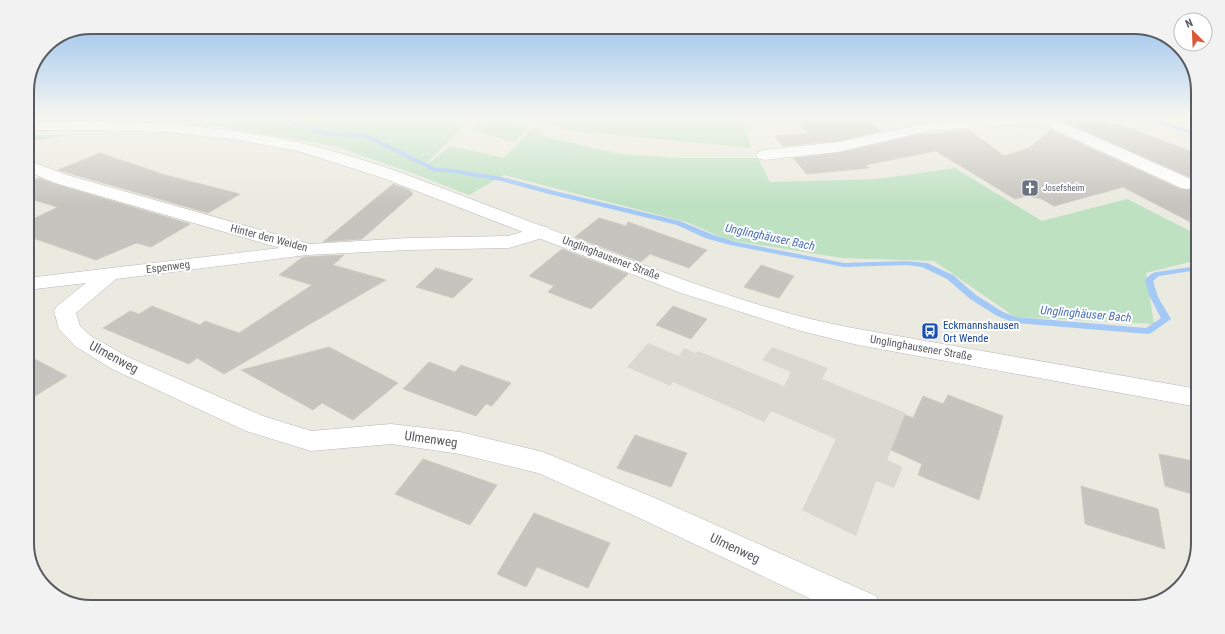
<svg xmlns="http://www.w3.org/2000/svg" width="1225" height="634" font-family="'Roboto Condensed',sans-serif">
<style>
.education{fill:#dad9cf}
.green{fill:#bee1c2}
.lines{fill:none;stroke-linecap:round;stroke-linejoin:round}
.stream{fill:#a4c9f7;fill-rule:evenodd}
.building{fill:#c6c4be;stroke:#cfccbf}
.street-casing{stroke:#b6b7bc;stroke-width:1}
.secondary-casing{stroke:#b6b8be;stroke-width:1}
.street{fill:#fff;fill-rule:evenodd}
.secondary{fill:#fff;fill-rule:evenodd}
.labels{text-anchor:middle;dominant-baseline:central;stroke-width:4;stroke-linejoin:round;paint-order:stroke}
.far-worship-label{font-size:9px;fill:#5b616d;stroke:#fff;text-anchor:start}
.street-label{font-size:11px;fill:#595b60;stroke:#fff}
.transit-label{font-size:11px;fill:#164399;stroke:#fff;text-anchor:start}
.water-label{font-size:12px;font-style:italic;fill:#4a72b7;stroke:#fff}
.near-street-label{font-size:13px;fill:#595b60;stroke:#fff}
.rim{fill:none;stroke:#595b60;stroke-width:2}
</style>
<rect width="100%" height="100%" fill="#ebeae0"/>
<!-- education -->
<path class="education" d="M 648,343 L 679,356 L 684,348 L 695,353 L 698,351 L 784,386 L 791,372 L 762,360 L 772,347 L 828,368 L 822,379 L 906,413 L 887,460 L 903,467 L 894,488 L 876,481 L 856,536 L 802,510 L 836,439 L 771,411 L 764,422 L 673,382 L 670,386 L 627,367 Z"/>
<!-- green -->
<path class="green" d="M 27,117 L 473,117 L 419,171 L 450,146 L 504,158 L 534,127 L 545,137 L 621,154 L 680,158 L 758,158 L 770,182 L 877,179 L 955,168 L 1042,221 L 1127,199 L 1198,235 L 1198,260 L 1146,273 L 1154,324 L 1015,317 L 934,261 L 842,258 L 728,240 L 686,222 L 504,175 L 469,195 L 415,174 L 334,146 L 209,125 L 111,118 L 27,121 Z
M 487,117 L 505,117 L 530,125 L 515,142 L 470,130 Z
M 534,117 L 743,117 L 751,148 L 564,130 Z
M 74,134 L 27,142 L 27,136 Z"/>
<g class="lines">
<!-- stream -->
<path class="stream" d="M 271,117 L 279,117 L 328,132 L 367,134 L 436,168 L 453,169 L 502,177 L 551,190 L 680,221 L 711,234 L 732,241 L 844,263 L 906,261 L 927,263 L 953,275 L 976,295 L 1003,312 L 1016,317 L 1146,328 L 1161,318 L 1150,297 L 1145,281 C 1147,277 1151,273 1156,272 L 1198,266 L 1198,270 L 1159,276 L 1153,281 L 1158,297 L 1171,319 L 1151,333 L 1148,334 L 1015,323 L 997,316 L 970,299 L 947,279 L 922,267 L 906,265 L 844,267 L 730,245 L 705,238 L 677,225 L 549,194 L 501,181 L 453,173 L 433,171 L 364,137 L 327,136 Z
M 1141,117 L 1149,117 L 1198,133 L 1198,137 Z"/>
</g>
<!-- building -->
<path class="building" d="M 789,117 L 864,117 L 881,131 L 838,141 L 783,146 L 774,136 L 809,133 Z
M 1081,117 L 1091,117 L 1114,125 L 1118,124 L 1198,154 L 1198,226 L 1123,187 L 1054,206 L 1042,199 L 1027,196 L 1015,199 L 936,151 L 865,165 L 869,168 L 807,174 L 793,158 L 838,153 L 917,135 L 969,130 L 1004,156 L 1029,148 L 1051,130 L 1180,189 L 1187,190 L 1194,189 L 1196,183 L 1194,179 L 1065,122 Z
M 100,153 L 165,175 L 240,194 L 208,213 L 58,170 Z
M 39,178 L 55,184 L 190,224 L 151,247 L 136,243 L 96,260 L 27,236 L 27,222 L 58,207 L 27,198 L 27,183 Z
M 393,184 L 409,190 L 413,194 L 362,239 L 323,242 Z
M 599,218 L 626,226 L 628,222 L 707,250 L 689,268 L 650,254 L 641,262 L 575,237 Z
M 562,249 L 628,274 L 591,309 L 548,292 L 554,286 L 529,276 Z
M 344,255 L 333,265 L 386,280 L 224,374 L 197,358 L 189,364 L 103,328 L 130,311 L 139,314 L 152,306 L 200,325 L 205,321 L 239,333 L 312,285 L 279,275 L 303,257 Z
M 761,265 L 794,276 L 779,298 L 744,287 Z
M 436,268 L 473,279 L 453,298 L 416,287 Z
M 673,306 L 707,319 L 691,339 L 656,325 Z
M 329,347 L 398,383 L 353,420 L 322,403 L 313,410 L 241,370 Z
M 27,355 L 67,376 L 27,401 Z
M 429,362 L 455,372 L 461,365 L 511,383 L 492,406 L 486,404 L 476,416 L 403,389 Z
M 948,395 L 1003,416 L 979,500 L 918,475 L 922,464 L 891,450 L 905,415 L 913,418 L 923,396 L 943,404 Z
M 635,435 L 687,453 L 671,487 L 617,468 Z
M 1159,454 L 1198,462 L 1198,496 L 1165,486 Z
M 423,459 L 497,485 L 470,525 L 395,494 Z
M 1081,486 L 1158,509 L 1165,549 L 1085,524 Z
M 534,513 L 610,543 L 588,588 L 537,567 L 526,587 L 497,574 Z"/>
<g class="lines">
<!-- street casing -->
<g class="street-casing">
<path id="street" d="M 986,117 L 1051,117 L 1193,180 L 1195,184 L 1193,188 L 1187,189 L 1181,188 L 1038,122 L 928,131 L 838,152 L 764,160 L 758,158 L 756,155 L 758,152 L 764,150 L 838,142 L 928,123 Z
M 27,160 L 67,175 L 310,244 L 409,238 L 508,236 L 542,226 L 549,228 L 551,232 L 549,236 L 509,248 L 409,250 L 307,255 L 116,279 L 76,313 L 80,326 L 91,336 L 128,357 L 263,416 L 311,431 L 391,424 L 460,432 L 543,452 L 655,498 L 876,596 L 881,607 L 828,607 L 635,516 L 538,473 L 460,454 L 391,444 L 311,451 L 246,431 L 112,369 L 75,346 L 59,329 L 54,311 L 57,306 L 86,283 L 27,290 L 27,278 L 280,248 L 55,183 L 27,171 Z"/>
</g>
<!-- secondary casing -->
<g class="secondary-casing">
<path id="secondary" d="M 1168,117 L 1189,117 L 1198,119 L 1198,128 L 1170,120 Z
M 95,121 C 173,123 250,129 325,149 C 376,162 426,182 476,201 C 517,217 558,232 599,248 C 683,280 769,313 858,329 L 1198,389 L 1198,407 L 858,345 L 801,331 L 681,293 L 380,177 L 298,151 L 232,139 L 164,132 L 95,130 L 27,130 L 27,122 Z"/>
</g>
<!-- street -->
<use href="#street" class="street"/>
<!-- secondary -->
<use href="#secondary" class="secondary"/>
</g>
<!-- sky -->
<linearGradient id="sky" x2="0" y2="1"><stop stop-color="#8dbcee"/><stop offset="0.57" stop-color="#f6f6f1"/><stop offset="1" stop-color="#f6f6f1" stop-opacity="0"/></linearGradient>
<rect width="1225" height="205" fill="url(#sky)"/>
<!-- icons -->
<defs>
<g id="church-square" transform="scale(0.9)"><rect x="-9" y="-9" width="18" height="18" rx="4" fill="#6b7280" stroke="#fff"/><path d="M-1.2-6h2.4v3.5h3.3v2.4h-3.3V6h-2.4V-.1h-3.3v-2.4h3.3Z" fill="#fff"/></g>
<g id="bus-square" transform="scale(0.9)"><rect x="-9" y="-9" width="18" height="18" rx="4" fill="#1a4fb4" stroke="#fff"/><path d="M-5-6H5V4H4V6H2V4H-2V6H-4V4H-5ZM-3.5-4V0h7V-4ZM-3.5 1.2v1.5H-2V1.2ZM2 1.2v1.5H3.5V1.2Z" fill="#fff"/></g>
</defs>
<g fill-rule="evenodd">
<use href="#church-square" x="1030" y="188"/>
<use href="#bus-square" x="930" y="331"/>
</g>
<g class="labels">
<!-- far-worship labels -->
<g class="far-worship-label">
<text x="1043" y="188">Josefsheim</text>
</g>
<!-- street labels -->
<g class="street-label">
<text transform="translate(269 238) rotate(15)">Hinter den Weiden</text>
<text transform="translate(611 258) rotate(21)">Unglinghausener Straße</text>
<text transform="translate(168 267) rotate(-7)">Espenweg</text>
<text transform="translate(921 348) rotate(10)">Unglinghausener Straße</text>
</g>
<!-- transit labels -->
<g class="transit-label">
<text x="943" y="325">Eckmannshausen<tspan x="943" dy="13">Ort Wende</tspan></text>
</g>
<!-- water labels -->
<g class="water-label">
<text transform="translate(770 237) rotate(12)">Unglinghäuser Bach</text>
<text transform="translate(1086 314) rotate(5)">Unglinghäuser Bach</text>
</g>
<!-- near-street labels -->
<g class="near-street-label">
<text transform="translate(114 357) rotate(28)">Ulmenweg</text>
<text transform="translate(431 439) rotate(8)">Ulmenweg</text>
<text transform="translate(735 548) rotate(25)">Ulmenweg</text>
</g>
</g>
<!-- crop -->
<path d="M0 0H1225V634H0ZM91 34H1134A57 57 0 0 1 1191 91V543A57 57 0 0 1 1134 600H91A57 57 0 0 1 34 543V91A57 57 0 0 1 91 34Z" fill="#f2f2f2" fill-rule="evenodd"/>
<path class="rim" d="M91 34H1134A57 57 0 0 1 1191 91V543A57 57 0 0 1 1134 600H91A57 57 0 0 1 34 543V91A57 57 0 0 1 91 34Z"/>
<!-- north arrow -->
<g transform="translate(1193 32) rotate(336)"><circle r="19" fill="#ffffff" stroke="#bdbdbf"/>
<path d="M0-3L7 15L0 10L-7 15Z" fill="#d95838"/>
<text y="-6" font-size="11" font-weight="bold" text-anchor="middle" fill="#595b60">N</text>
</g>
</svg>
